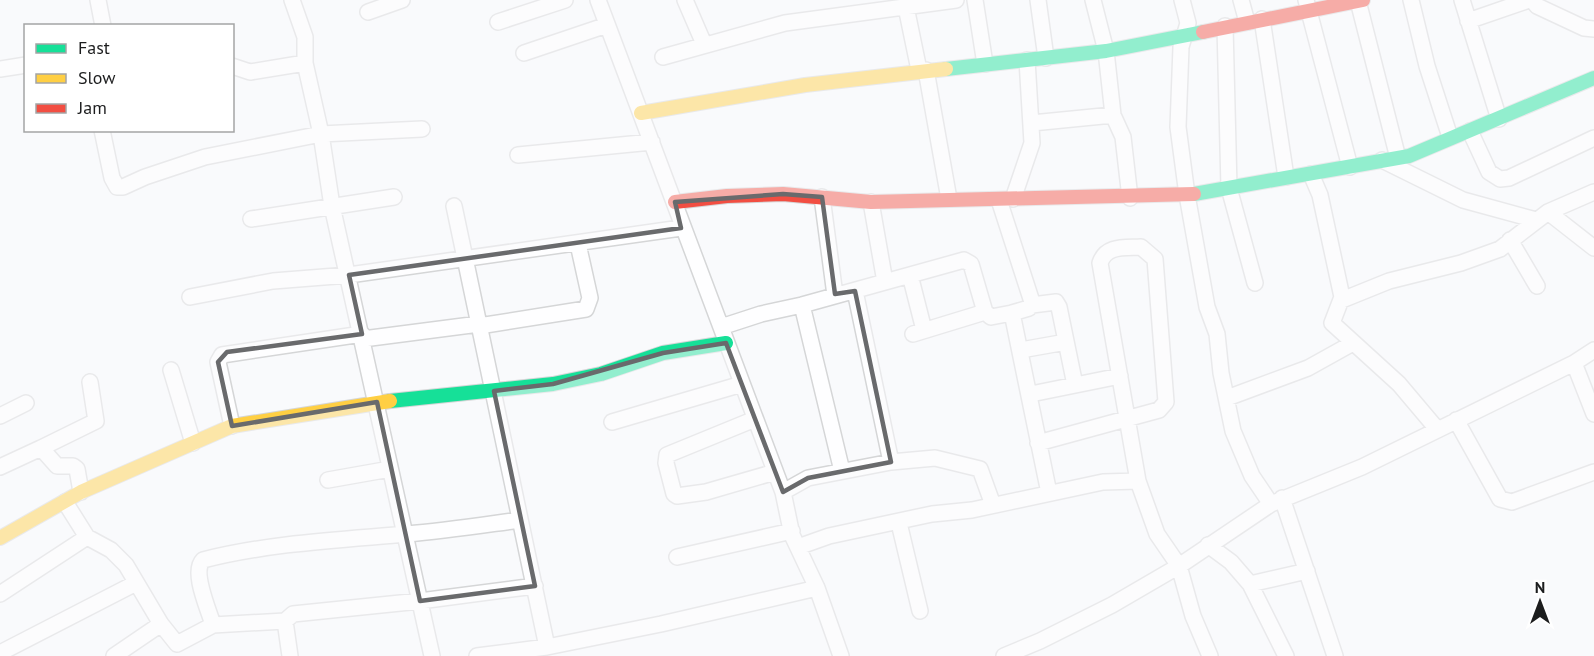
<svg xmlns="http://www.w3.org/2000/svg" width="1594" height="656" font-family="'PT Sans',sans-serif">
<style>
.lines{fill:none;stroke-linecap:round;stroke-linejoin:round}
.street-casing{stroke:#d5d6d7;stroke-width:18}
.fast-casing{stroke:#d5d6d7;stroke-width:16}
.slow-casing{stroke:#d5d6d7;stroke-width:16}
.jam-casing{stroke:#d5d6d7;stroke-width:16}
.street{stroke:#fefeff;stroke-width:15}
.fast{stroke:#16e098;stroke-width:14}
.slow{stroke:#ffcf43;stroke-width:14}
.jam{stroke:#f24e42;stroke-width:14}
.marked{fill:none;stroke:#696a6c;stroke-width:4.5;stroke-linejoin:round}
</style>
<rect width="100%" height="100%" fill="#f9fafc"/>
<g class="lines">
<!-- street casing -->
<g class="street-casing">
<path id="street" d="M 98,0 L 103,26
M 292,0 L 305,37 L 305,63 L 321,134 L 332,206 L 432,656
M 598,0 L 783,492 L 792,535 L 817,588 L 841,656
M 685,0 L 704,44
M 975,0 L 985,64
M 1038,0 L 1046,58
M 1093,0 L 1106,51 L 1113,115 L 1123,137 L 1130,198
M 1182,0 L 1188,23 L 1181,47 L 1178,127 L 1187,195 L 1207,307 L 1217,334 L 1221,373 L 1233,431 L 1252,476 L 1271,504
M 1241,0 L 1247,22
M 1306,0 L 1350,167
M 1411,0 L 1427,66 L 1450,137
M 1462,0 L 1499,119
M 1532,0 L 1537,6 L 1584,28 L 1594,29
M 1358,1 L 1398,158
M 906,7 L 919,70
M 368,12 L 402,0
M 1262,19 L 1286,177
M 1468,21 L 1529,0
M 498,22 L 565,0
M 1225,26 L 1229,188 L 1255,283
M 524,53 L 607,25
M 663,57 L 785,23 L 956,0
M 232,66 L 250,72 L 305,63
M 0,69 L 26,65
M 926,70 L 949,199
M 1032,123 L 1113,115
M 102,130 L 112,178 L 117,187 L 123,187 L 145,177 L 205,157 L 321,134 L 422,129
M 1470,131 L 1489,172 L 1500,179 L 1509,178 L 1594,138
M 518,155 L 652,142
M 1382,160 L 1463,200 L 1536,220
M 1311,174 L 1320,195 L 1342,297 L 1332,323 L 1399,384 L 1437,429
M 822,197 L 835,295
M 1013,199 L 1032,143 L 1027,60
M 999,200 L 1032,302 L 1029,308 L 1012,313 L 1049,493
M 871,202 L 885,282
M 454,206 L 547,647
M 1548,212 L 1594,248
M 251,219 L 394,197
M 1510,240 L 1537,286
M 910,275 L 924,330
M 855,291 L 891,462
M 190,297 L 273,281 L 349,275 L 681,228
M 1342,300 L 1389,281 L 1461,263 L 1500,249 L 1548,212 L 1594,192
M 802,305 L 842,471
M 1032,305 L 1056,302 L 1059,307 L 1075,385
M 479,326 L 586,309 L 590,298 L 578,244
M 721,327 L 761,314 L 802,305 L 964,260 L 971,264 L 985,312 L 991,317 L 1012,313
M 913,334 L 985,312
M 363,339 L 479,324
M 1021,350 L 1066,342
M 1574,363 L 1594,414
M 171,370 L 193,443
M 1031,394 L 1120,376
M 1227,398 L 1308,368 L 1353,343
M 0,416 L 26,403
M 755,419 L 667,455 L 666,463 L 674,494 L 677,496 L 706,492 L 775,472
M 1456,420 L 1500,499 L 1512,502 L 1594,472
M 612,422 L 742,384
M 232,426 L 218,362 L 222,355 L 362,334
M 1038,443 L 1159,410 L 1166,402 L 1155,259 L 1141,247 C 1124,248 1106,245 1100,263 C 1113,336 1125,409 1138,481
M 0,467 L 41,448
M 328,480 L 390,469
M 81,492 L 77,469 L 73,466 L 57,466 L 41,448 L 96,421 L 90,382
M 783,492 L 808,478 L 891,462 L 935,458 L 980,469 L 993,505
M 1282,498 L 1335,656
M 65,502 L 87,537 L 111,550 L 126,565 L 161,624 L 177,644 L 213,625 C 209,610 191,572 203,560 C 270,543 338,540 407,534 C 445,531 483,525 520,520
M 899,523 L 920,611
M 1208,545 L 1231,562 L 1250,584 L 1286,656
M 798,547 L 829,536 L 932,514 L 972,510 L 1103,482 L 1138,481 L 1157,534 L 1179,566 L 1193,616 L 1210,656
M 677,557 L 792,531
M 1250,584 L 1307,571
M 0,594 L 87,537
M 213,625 L 285,621
M 0,653 L 136,583
M 114,656 L 161,624
M 290,656 L 285,621 L 293,614 L 420,601 L 535,586
M 477,656 L 547,647 L 661,624 L 817,588
M 1004,656 L 1040,641 L 1112,605 L 1179,566 L 1271,504 L 1362,467 L 1574,363 L 1594,350"/>
</g>
<!-- fast casing -->
<g class="fast-casing">
<path id="fast" d="M 946,69 L 1106,51 L 1203,32
M 1194,194 L 1409,156 L 1594,78
M 390,401 L 553,384 L 601,374 L 663,353 L 726,343"/>
</g>
<!-- slow casing -->
<g class="slow-casing">
<path id="slow" d="M 641,113 L 805,85 L 946,69
M 0,538 L 81,492 L 232,426 L 390,401"/>
</g>
<!-- jam casing -->
<g class="jam-casing">
<path id="jam" d="M 1203,32 L 1363,0
M 675,202 L 727,196 L 783,194 L 871,202 L 1194,194"/>
</g>
<!-- street -->
<use href="#street" class="street"/>
<!-- fast -->
<use href="#fast" class="fast"/>
<!-- slow -->
<use href="#slow" class="slow"/>
<!-- jam -->
<use href="#jam" class="jam"/>
</g>
<!-- marked area -->
<path d="M0 0H1594V656H0ZM 783,194 L 822,197 L 835,294 L 855,291 L 891,462 L 808,478 L 783,492 L 726,343 L 663,353 L 553,384 L 494,391 L 535,586 L 420,601 L 377,402 L 232,426 L 218,362 L 227,352 L 362,334 L 349,275 L 681,228 L 675,202 Z" fill="#f9fafc" fill-opacity=".55" fill-rule="evenodd"/>
<path class="marked" d="M 783,194 L 822,197 L 835,294 L 855,291 L 891,462 L 808,478 L 783,492 L 726,343 L 663,353 L 553,384 L 494,391 L 535,586 L 420,601 L 377,402 L 232,426 L 218,362 L 227,352 L 362,334 L 349,275 L 681,228 L 675,202 Z"/>
<!-- legend -->
<rect x="24" y="24" width="210" height="108" fill="#ffffff" stroke="#a4a5a5" stroke-width="1.5"/>
<rect x="36" y="44" width="30" height="9" fill="#16e098" stroke="#a4a5a5" stroke-width="1.5"/>
<text x="78" y="54" font-size="18" fill="#1c1d1e">Fast</text>
<rect x="36" y="74" width="30" height="9" fill="#ffcf43" stroke="#a4a5a5" stroke-width="1.5"/>
<text x="78" y="84" font-size="18" fill="#1c1d1e">Slow</text>
<rect x="36" y="104" width="30" height="9" fill="#f24e42" stroke="#a4a5a5" stroke-width="1.5"/>
<text x="78" y="114" font-size="18" fill="#1c1d1e">Jam</text>
<!-- north arrow -->
<g transform="translate(1540 602)" stroke="#ffffff" stroke-width="4.5" paint-order="stroke">
<path d="M0-4.5L10 22L0 15L-10 22Z" fill="#1c1d1e"/>
<text y="-9" font-size="16" font-weight="bold" text-anchor="middle" fill="#1c1d1e">N</text>
</g>
</svg>
